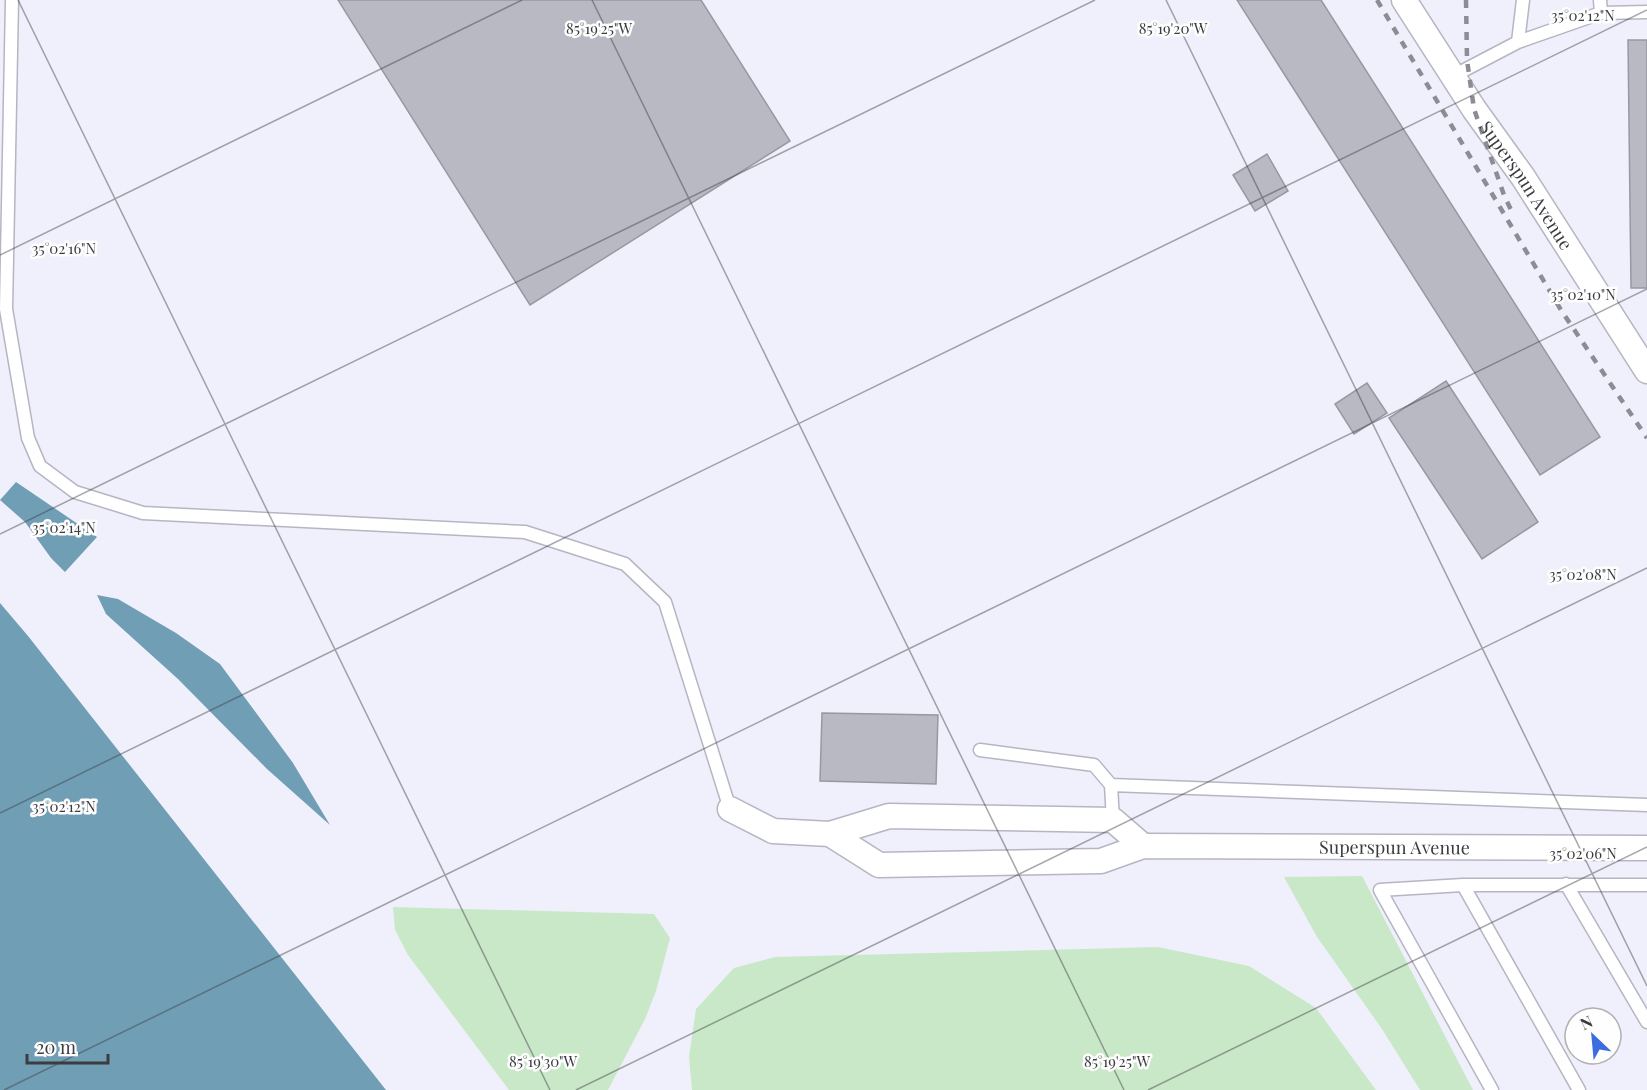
<svg xmlns="http://www.w3.org/2000/svg" width="1647" height="1090" font-family="'Playfair Display',serif">
<style>
.green{fill:#c9e8c8}
.water{fill:#709eb5}
.building{fill:#b9b9c4;stroke:#9898a3;stroke-width:1.5}
.lines{fill:none;stroke-linecap:round;stroke-linejoin:round}
.lane-casing{stroke:#b5b6c1;stroke-width:15}
.street-casing{stroke:#b5b6c1;stroke-width:27}
.lane{stroke:#fff;stroke-width:12}
.street{stroke:#fff;stroke-width:24}
.rail{stroke:#8b8c94;stroke-width:4.5;stroke-dasharray:8 8;stroke-linecap:butt}
.ticks{fill:none;stroke:#3b3c40;stroke-width:1.5;stroke-opacity:0.45}
.labels{text-anchor:middle;dominant-baseline:central;stroke-width:5;stroke-linejoin:round;paint-order:stroke}
.street-label{font-size:18px;fill:#3b3c40;stroke:#fefefe}
.ticks-label{font-size:15px;text-anchor:middle;fill:#3b3c40;stroke:#fefefe;stroke-width:5;stroke-linejoin:round;paint-order:stroke}
</style>
<rect width="100%" height="100%" fill="#eff0fb"/>
<!-- green -->
<path class="green" d="M 1362,876 L 1473,1090 L 1420,1090 L 1382,1029 L 1317,937 L 1284,877 Z
M 393,907 L 654,914 L 670,938 L 656,991 L 645,1019 L 608,1090 L 509,1090 L 408,955 L 395,930 Z
M 1158,947 L 1249,966 L 1316,1008 L 1376,1090 L 692,1090 L 689,1057 L 696,1009 L 734,968 L 775,957 Z"/>
<!-- water -->
<path class="water" d="M 16,482 L 97,537 L 65,572 L 51,558 L 25,522 L 0,500 Z
M 97,595 L 118,599 L 176,633 L 220,664 L 293,763 L 330,825 L 267,769 L 178,679 L 106,614 Z
M 0,603 L 28,636 L 386,1090 L 0,1090 Z"/>
<!-- building -->
<path class="building" d="M 338,0 L 701,0 L 790,141 L 530,305 Z
M 1237,0 L 1321,0 L 1600,437 L 1540,475 Z
M 1628,40 L 1647,40 L 1647,288 L 1631,288 Z
M 1267,154 L 1288,191 L 1255,211 L 1233,175 Z
M 1446,381 L 1538,522 L 1482,559 L 1389,418 Z
M 1367,383 L 1387,413 L 1354,434 L 1335,404 Z
M 822,713 L 938,715 L 936,784 L 820,781 Z"/>
<g class="lines">
<!-- lane casing -->
<g class="lane-casing">
<path id="lane" d="M 12,0 L 6,309 L 28,438 L 40,466 L 75,492 L 143,513 L 525,532 L 625,564 L 665,602 L 730,809
M 1600,0 L 1601,13
M 1518,42 L 1523,0
M 1453,76 L 1518,42 L 1601,13 L 1647,12
M 980,750 L 1094,765 L 1111,785 L 1113,820
M 1111,785 L 1647,805
M 1566,884 L 1647,1022
M 1463,885 L 1380,890 L 1492,1090
M 1579,1090 L 1463,885 L 1647,885"/>
</g>
<!-- street casing -->
<g class="street-casing">
<g id="street">
<path id="s1" d="M 1404,0 L 1474,109 L 1523,177 L 1647,371"/>
<path d="M 730,809 L 773,831 L 830,834 L 889,816 L 1113,820 L 1143,846"/>
<path id="s2" d="M 830,834 L 879,865 L 1101,861 L 1143,846 L 1647,848"/>
</g>
</g>
<!-- lane -->
<use href="#lane" class="lane"/>
<!-- street -->
<use href="#street" class="street"/>
<!-- rail -->
<path class="rail" d="M 1377,0 L 1561,310 L 1647,438
M 1466,0 L 1467,60 L 1474,109 L 1504,195 L 1512,212"/>
</g>
<!-- ticks -->
<path class="ticks" d="M 18,0 L 550,1090M 592,0 L 1124,1090M 1166,0 L 1647,986M 0,255 L 522,0M 0,534 L 1095,0M 0,813 L 1647,10M 4,1090 L 1647,289M 576,1090 L 1647,568M 1148,1090 L 1647,847"/>
<g class="labels">
<!-- street labels -->
<g class="street-label">
<text stroke="none"><textPath href="#s1" startOffset="222">Superspun Avenue</textPath></text>
<text stroke="none"><textPath href="#s2" startOffset="576">Superspun Avenue</textPath></text>
</g>
</g>
<g class="ticks-label">
<text x="1583" y="21">35°02'12"N</text>
<text x="599" y="34">85°19'25"W</text>
<text x="1173" y="34">85°19'20"W</text>
<text x="64" y="254">35°02'16"N</text>
<text x="1583" y="300">35°02'10"N</text>
<text x="64" y="533">35°02'14"N</text>
<text x="1583" y="580">35°02'08"N</text>
<text x="64" y="812">35°02'12"N</text>
<text x="1583" y="859">35°02'06"N</text>
<text x="543" y="1067">85°19'30"W</text>
<text x="1117" y="1067">85°19'25"W</text>
</g>
<!-- north arrow -->
<g transform="translate(1593 1036) rotate(334)"><circle r="28" fill="#fefefe" stroke="#b0b0b2" stroke-width="1.5"/>
<path d="M0-4.5L10 22L0 15L-10 22Z" fill="#3a6ede"/>
<text y="-9" font-size="16" font-weight="bold" text-anchor="middle" fill="#3b3c40">N</text>
</g>
<!-- scale -->
<path d="M27 1054v9h81v-9" fill="none" stroke="#3b3c40" stroke-width="3"/>
<text x="36" y="1054" font-size="18" fill="#3b3c40" stroke="#fefefe" stroke-width="4.5" paint-order="stroke">20 m</text>
</svg>
